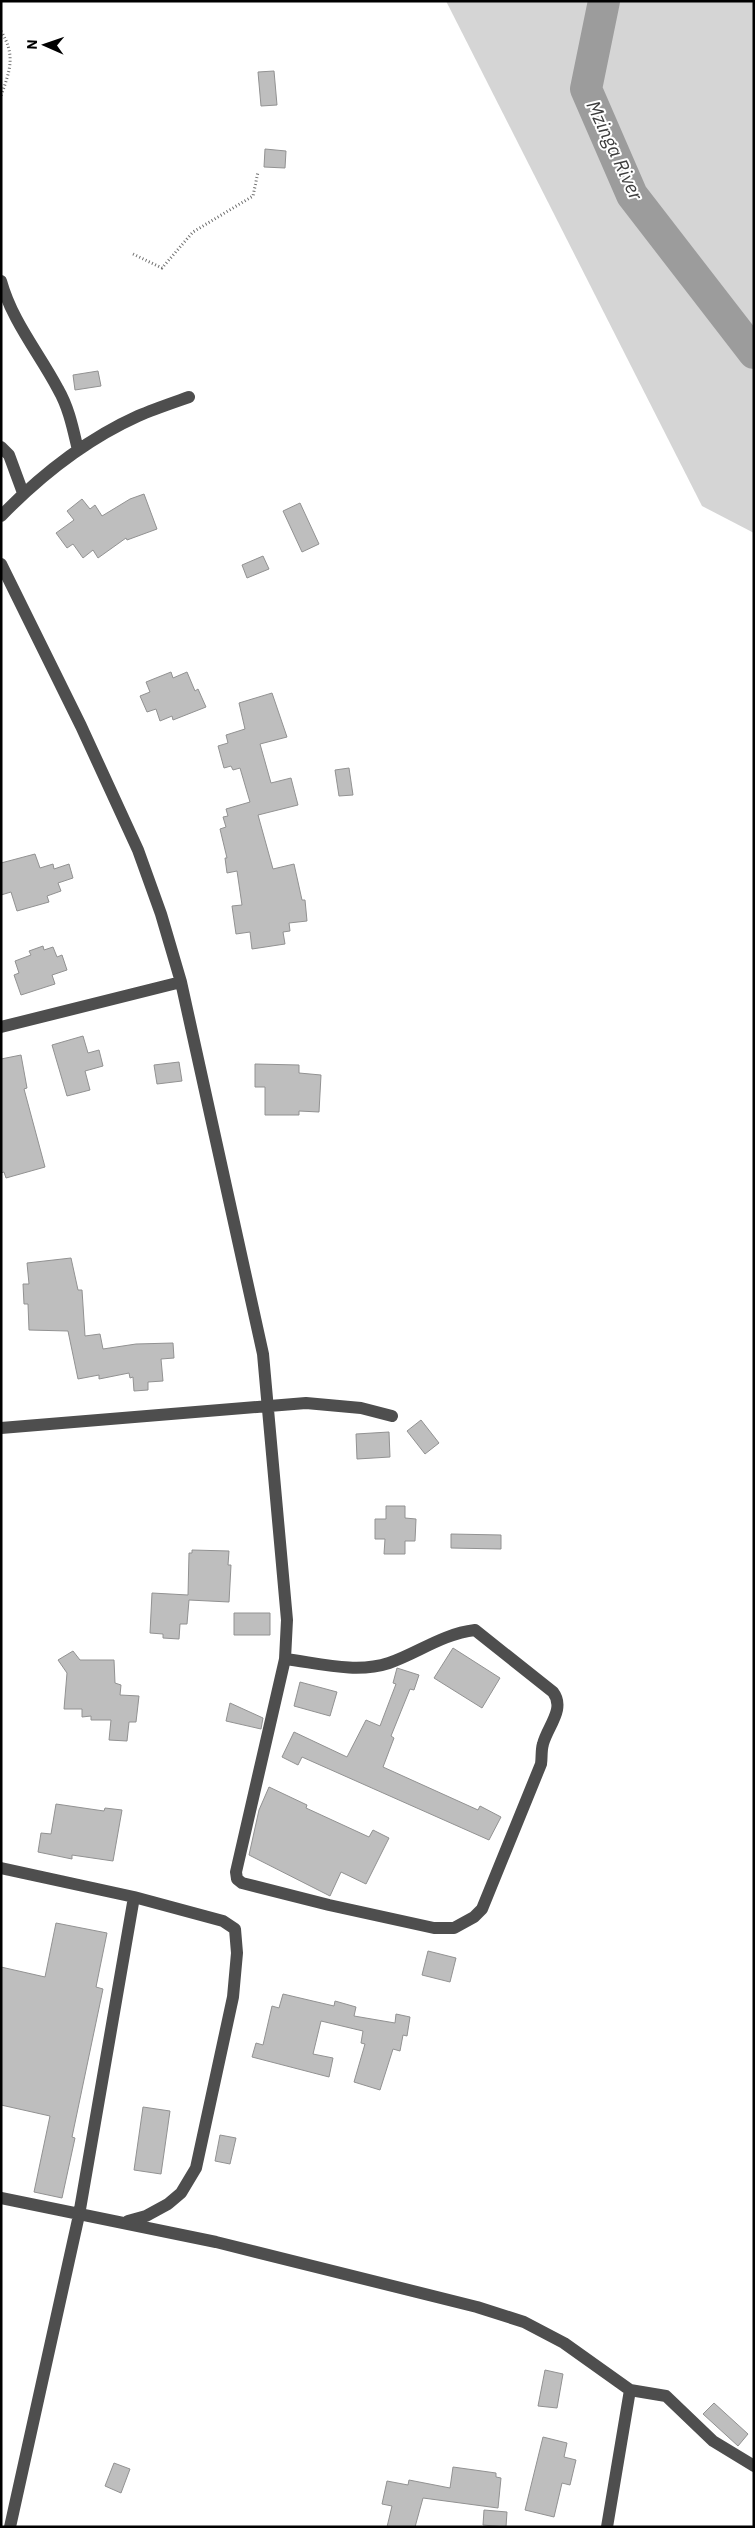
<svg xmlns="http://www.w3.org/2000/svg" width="755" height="2528" font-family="'IBM Plex Sans',sans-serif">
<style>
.green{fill:#d5d5d5}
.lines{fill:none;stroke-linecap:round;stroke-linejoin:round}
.river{stroke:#9c9c9c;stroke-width:32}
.building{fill:#bebebe;stroke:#929292}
.path{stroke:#707070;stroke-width:3;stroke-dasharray:1 2.5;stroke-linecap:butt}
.minor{stroke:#4e4e4e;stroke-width:12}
.labels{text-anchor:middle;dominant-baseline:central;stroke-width:4;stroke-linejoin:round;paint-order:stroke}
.water-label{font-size:19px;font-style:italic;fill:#3d3d3d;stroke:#fff}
</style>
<rect width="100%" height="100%" fill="#fff"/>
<!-- green -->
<path class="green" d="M 446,1 L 754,1 L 754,533 L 702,506 Z"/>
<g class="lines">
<!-- river -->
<path class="river" d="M 604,1 L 586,89 L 632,195 L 754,353"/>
</g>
<!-- building -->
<path class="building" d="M 274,71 L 277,105 L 261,106 L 258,72 Z
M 265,149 L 286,151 L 285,168 L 264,167 Z
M 98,371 L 101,386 L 75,390 L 73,375 Z
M 144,494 L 157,529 L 127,540 L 126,538 L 98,558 L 93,550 L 83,558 L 73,544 L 67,548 L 56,533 L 74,520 L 67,511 L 82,499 L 90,509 L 95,505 L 102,516 L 130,499 Z
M 300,503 L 319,544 L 302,552 L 283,511 Z
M 263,556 L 269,569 L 247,578 L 242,565 Z
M 171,672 L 173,678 L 187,672 L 195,691 L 198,689 L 206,707 L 173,720 L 172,716 L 160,721 L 156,709 L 147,712 L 140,696 L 150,692 L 146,682 Z
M 272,693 L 287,737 L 260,744 L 271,783 L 291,778 L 298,805 L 258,815 L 273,869 L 294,864 L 302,900 L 305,900 L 307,921 L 289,923 L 290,931 L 283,932 L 285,944 L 252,949 L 250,932 L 236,934 L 232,906 L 242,905 L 237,871 L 227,873 L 225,858 L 227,858 L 220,829 L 226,827 L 223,817 L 228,816 L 226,809 L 250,802 L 240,768 L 233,770 L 231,766 L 224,768 L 218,746 L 228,743 L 226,735 L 245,729 L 239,703 Z
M 349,768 L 353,795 L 339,796 L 335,770 Z
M 35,854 L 40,868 L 53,864 L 54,869 L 69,864 L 73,878 L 58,883 L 61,891 L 47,896 L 49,902 L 17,911 L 11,892 L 1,895 L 1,863 Z
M 43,946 L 44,950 L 53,947 L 57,957 L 62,955 L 67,970 L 52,975 L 55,984 L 21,995 L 14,975 L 19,973 L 15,961 L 31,955 L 29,951 Z
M 83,1036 L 88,1053 L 99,1050 L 103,1066 L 85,1071 L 90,1090 L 67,1096 L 52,1045 Z
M 21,1055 L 27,1088 L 24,1089 L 45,1167 L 6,1178 L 4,1172 L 1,1173 L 1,1059 Z
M 179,1062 L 182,1081 L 157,1084 L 154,1065 Z
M 255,1064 L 299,1065 L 299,1073 L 321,1075 L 319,1112 L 299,1111 L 299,1115 L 265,1115 L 265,1087 L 255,1087 Z
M 71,1258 L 78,1290 L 82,1290 L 85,1336 L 100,1334 L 103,1349 L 136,1344 L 173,1343 L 174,1358 L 161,1359 L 163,1381 L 148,1382 L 148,1390 L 134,1391 L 133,1377 L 130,1378 L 129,1373 L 99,1379 L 99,1375 L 78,1379 L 68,1331 L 29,1330 L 28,1304 L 24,1304 L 23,1284 L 29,1284 L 27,1263 Z
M 421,1420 L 439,1443 L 425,1454 L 407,1431 Z
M 389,1432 L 390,1457 L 357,1459 L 356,1434 Z
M 386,1506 L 405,1506 L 405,1518 L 416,1519 L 415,1541 L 405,1541 L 405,1554 L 384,1554 L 385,1539 L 375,1539 L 375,1519 L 386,1519 Z
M 451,1534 L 501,1535 L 501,1549 L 451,1548 Z
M 192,1550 L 229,1551 L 228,1565 L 231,1565 L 229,1602 L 189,1600 L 187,1624 L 180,1624 L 179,1639 L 163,1638 L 163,1634 L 150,1633 L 152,1593 L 188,1595 L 189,1553 L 192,1553 Z
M 234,1613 L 270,1613 L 270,1635 L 234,1635 Z
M 453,1648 L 500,1678 L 482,1708 L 434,1678 Z
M 73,1651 L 80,1660 L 114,1660 L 115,1683 L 121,1685 L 120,1695 L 139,1696 L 136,1722 L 129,1722 L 127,1741 L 109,1740 L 111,1720 L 91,1720 L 91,1716 L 82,1717 L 82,1709 L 64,1709 L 67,1673 L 58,1660 Z
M 397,1668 L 419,1675 L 414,1690 L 410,1689 L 391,1736 L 394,1738 L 383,1767 L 478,1810 L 480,1806 L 501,1817 L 489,1840 L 302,1757 L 298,1765 L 282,1757 L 294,1732 L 347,1757 L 366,1720 L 380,1726 L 396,1684 L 393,1683 Z
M 300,1682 L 337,1692 L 330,1716 L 294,1706 Z
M 230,1703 L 263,1718 L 261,1729 L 226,1721 Z
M 269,1787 L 307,1805 L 306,1808 L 369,1837 L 373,1830 L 389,1838 L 366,1884 L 341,1872 L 330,1896 L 249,1855 L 259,1810 Z
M 56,1804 L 104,1811 L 105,1808 L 122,1810 L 113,1861 L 72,1855 L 72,1859 L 38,1852 L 41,1833 L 51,1834 Z
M 56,1923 L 107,1933 L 96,1987 L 103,1989 L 72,2137 L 75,2138 L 62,2198 L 34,2192 L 50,2116 L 1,2105 L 1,1967 L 45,1977 Z
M 428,1951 L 456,1958 L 450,1982 L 422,1975 Z
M 283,1994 L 334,2006 L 335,2001 L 356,2007 L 354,2016 L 395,2023 L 396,2014 L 410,2017 L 407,2036 L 403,2035 L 400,2051 L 393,2049 L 380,2090 L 354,2082 L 365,2044 L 361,2043 L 363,2031 L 321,2021 L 313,2054 L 333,2058 L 329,2077 L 252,2057 L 256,2043 L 263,2045 L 272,2006 L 279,2008 Z
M 143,2107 L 170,2111 L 161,2174 L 134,2170 Z
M 220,2135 L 236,2138 L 230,2164 L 215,2161 Z
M 545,2370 L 563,2374 L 557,2408 L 538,2406 Z
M 714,2403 L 748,2434 L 738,2446 L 703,2414 Z
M 543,2437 L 567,2443 L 564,2457 L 576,2460 L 570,2485 L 562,2483 L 554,2517 L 525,2510 Z
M 114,2463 L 130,2469 L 121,2493 L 105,2486 Z
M 453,2467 L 496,2473 L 496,2477 L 501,2478 L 498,2508 L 423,2498 L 415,2527 L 387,2527 L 392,2506 L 382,2504 L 387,2481 L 408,2485 L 409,2480 L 450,2488 Z
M 484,2510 L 507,2512 L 506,2527 L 483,2525 Z"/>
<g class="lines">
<!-- path -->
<path class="path" d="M 1,31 C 16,56 10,70 1,96
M 133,254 L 162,268 L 193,232 L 253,196 L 258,172"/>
<!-- minor -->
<path class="minor" d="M 1,281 C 12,321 39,353 58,389 C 69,408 73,429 78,450
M 1,447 L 9,455 L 23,493
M 1,516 C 40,476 87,439 138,416 C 154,409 172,403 189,397
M 1,564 L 81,726 L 138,850 L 161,914 L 181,982 L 263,1354 L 287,1620 L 285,1659 L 236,1872 L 237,1879 L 242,1883 L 329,1905 L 434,1928 L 454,1928 L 474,1917 L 482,1909 L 541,1764 C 542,1758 541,1750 543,1744 C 547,1727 566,1709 553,1692 L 475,1630 C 442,1634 418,1653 389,1663 C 356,1674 318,1663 285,1659
M 1,1027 L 181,982
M 1,1428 L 306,1403 L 361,1408 L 392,1416
M 1,1868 L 134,1897 L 79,2215 L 10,2527
M 1,2198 L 216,2242 L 477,2307 L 524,2322 L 564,2343 L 630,2390 L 666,2396 L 713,2441 L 754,2466
M 128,2221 L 146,2216 L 168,2204 L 181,2193 L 196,2168 L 233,1997 L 237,1953 L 235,1929 L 223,1921 L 134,1897
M 607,2527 L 630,2390"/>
</g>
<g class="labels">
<!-- water labels -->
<g class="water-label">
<text transform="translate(615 150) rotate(65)">Mzinga River</text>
</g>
</g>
<!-- border -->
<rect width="755" height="2528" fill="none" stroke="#000000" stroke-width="5"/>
<!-- north arrow -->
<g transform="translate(45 45) rotate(272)" stroke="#ffffff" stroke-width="4" paint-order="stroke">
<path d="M0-4L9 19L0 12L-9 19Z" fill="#000000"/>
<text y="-8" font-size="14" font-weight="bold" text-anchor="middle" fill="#000000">N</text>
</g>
</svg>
